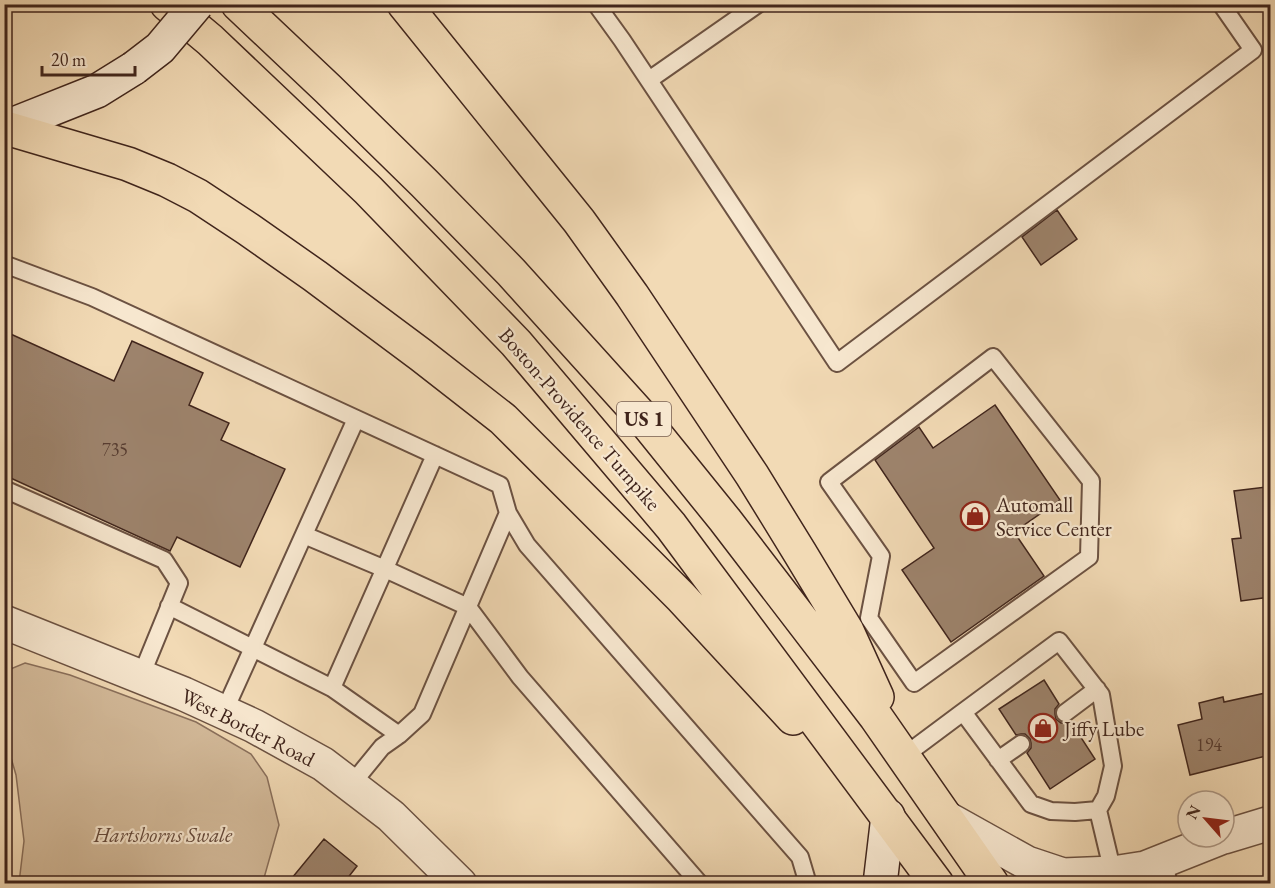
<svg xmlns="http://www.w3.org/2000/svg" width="1275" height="888" font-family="'EB Garamond',serif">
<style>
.green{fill:#d4bb9b;stroke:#8a705c;stroke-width:1.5}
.building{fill:#9d836c;stroke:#40251c;stroke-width:1.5}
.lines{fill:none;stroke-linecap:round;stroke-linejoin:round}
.lane-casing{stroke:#6c5242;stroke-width:20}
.street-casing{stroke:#6c5242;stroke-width:36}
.secondary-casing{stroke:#40251c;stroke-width:36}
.primary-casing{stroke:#40251c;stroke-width:36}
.lane{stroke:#f7e7cf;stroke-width:16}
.street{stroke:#f7e7cf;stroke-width:33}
.secondary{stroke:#f7e7cf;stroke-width:33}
.primary{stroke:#f2dab5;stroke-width:33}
.secondary-bridge-casing{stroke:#40251c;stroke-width:36;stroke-linecap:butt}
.secondary-bridge{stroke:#f7e7cf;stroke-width:33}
.labels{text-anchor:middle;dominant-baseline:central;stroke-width:4.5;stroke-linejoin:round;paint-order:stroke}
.number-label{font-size:18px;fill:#573c30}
.shield{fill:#f7e7cf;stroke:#775f52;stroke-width:1.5}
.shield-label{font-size:20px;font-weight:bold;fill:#40251c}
.street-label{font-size:21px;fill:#40251c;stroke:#f7e7cf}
.poi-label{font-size:21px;fill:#40251c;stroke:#f7e7cf;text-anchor:start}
.park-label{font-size:21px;font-style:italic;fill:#654a3c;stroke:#f7e7cf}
</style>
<rect width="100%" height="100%" fill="#f2dab5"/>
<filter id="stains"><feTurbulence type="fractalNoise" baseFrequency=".00333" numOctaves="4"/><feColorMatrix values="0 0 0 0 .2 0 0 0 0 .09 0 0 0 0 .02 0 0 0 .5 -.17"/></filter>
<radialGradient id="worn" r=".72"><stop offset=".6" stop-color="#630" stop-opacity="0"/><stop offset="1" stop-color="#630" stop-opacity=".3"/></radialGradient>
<!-- green -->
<path class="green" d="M 25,663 L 70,675 L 196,722 L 251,754 L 267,777 L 279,825 L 264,878 L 266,883 L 19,883 L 24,841 L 16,775 L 5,737 L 5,683 L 8,670 Z"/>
<!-- building -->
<path class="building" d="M 1057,210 L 1077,239 L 1041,265 L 1022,237 Z
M 4,331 L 114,381 L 132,341 L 203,373 L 189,405 L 229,423 L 221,440 L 285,469 L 240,567 L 177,537 L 170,551 L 4,475 Z
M 995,405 L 1060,500 L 1014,532 L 1044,576 L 951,642 L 902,570 L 934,548 L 875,460 L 919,427 L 933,448 Z
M 1266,487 L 1270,516 L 1270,597 L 1241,601 L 1232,539 L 1241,538 L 1234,491 Z
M 1044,680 L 1059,704 L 1055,709 L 1055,714 L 1056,719 L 1061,723 L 1067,723 L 1071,722 L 1095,759 L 1050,789 L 1027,753 L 1031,748 L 1031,743 L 1030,739 L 1025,734 L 1021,734 L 1016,735 L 999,709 Z
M 1270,692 L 1270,755 L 1190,775 L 1178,725 L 1202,719 L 1199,703 L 1223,697 L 1224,702 Z
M 324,839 L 357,866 L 343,884 L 287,884 Z"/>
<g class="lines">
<!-- lane casing -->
<g class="lane-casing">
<path id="lane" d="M 596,4 L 622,40 L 837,363 L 1253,50 L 1221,4
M 649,80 L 758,4
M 4,264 L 92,297 L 500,485 L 508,513 L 422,714 L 399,735 L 382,747 L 351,785
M 993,357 L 1091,481 L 1089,557 L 914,683 L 869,618 L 881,556 L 829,482 Z
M 4,489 L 164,560 L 179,583 L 141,676
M 508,513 L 527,545 L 800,857 L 808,884
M 304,535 L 385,569 L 468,607 L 520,677 L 700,884
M 169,606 L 332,688 L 399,735
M 332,688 L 435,455
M 224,712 L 356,419
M 963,712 L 1059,641 L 1101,695 L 1113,766 L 1106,796 L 1098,810
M 1065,713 L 1097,689
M 904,756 L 963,712 L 1031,804 L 1051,811 L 1075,812 L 1098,810 L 1113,873
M 998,760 L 1021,744
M 1165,860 L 1168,884"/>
</g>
<!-- street casing -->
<g class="street-casing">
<path id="street" d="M 4,622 L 184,694 L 254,726 L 323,764 L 391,816 L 460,884
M 948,819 L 1027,863 L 1063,875 L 1113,873 L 1145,868 L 1223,837
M 1224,837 L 1270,823"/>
</g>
<!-- secondary casing -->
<g class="secondary-casing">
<path id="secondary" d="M 4,128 L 97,91 L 134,68
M 880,884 L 888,816"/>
</g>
<!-- primary casing -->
<g class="primary-casing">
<path id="primary" d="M 167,4 L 210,40 L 368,190 L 516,343 L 671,526 L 937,884
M 238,4 L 328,89 L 424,183 L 511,272 L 641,416 L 725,520 L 876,717 L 992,884
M 404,4 L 579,221 L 632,295 L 752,475 L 800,553 L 847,631 L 877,697
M 6,128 L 128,164 L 167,180 L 198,196 L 248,229 L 315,276 L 421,355 L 503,419 L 681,597 L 793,718"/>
</g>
<!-- lane -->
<use href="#lane" class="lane"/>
<!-- street -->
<use href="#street" class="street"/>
<!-- secondary -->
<use href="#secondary" class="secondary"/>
<!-- primary -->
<use href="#primary" class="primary"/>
<!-- secondary-bridge casing -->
<g class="secondary-bridge-casing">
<path id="secondary-bridge" d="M 134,68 L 160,48 L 197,4"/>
</g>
<!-- secondary-bridge -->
<use href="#secondary-bridge" class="secondary-bridge"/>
</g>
<!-- icons -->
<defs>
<g id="shop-ring" transform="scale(1.5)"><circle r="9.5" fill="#f7e7cf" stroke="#8f2418" stroke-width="1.5"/><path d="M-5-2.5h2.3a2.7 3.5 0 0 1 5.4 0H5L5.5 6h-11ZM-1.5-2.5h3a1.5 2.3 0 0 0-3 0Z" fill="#8f2418"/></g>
</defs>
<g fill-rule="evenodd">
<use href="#shop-ring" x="975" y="516"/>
<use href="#shop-ring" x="1043" y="728"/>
</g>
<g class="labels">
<!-- number labels -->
<g class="number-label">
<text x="115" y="449">735</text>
<text x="1209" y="744">194</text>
</g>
<!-- shield labels -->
<rect class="shield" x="617" y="402" width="54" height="34" rx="4.5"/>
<g class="shield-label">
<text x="644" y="419">US 1</text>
</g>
<!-- street labels -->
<g class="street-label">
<text transform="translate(580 419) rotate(49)">Boston-Providence Turnpike</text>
<text transform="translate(248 727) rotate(27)">West Border Road</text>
</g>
<!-- poi labels -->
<g class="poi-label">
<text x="996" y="504">Automall<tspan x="996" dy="24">Service Center</tspan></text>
<text x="1064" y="728">Jiffy Lube</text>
</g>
<!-- park labels -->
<g class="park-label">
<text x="163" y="834">Hartshorns Swale</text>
</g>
</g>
<!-- margin -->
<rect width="1275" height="888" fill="none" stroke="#f2dab5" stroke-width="24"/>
<rect x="6" y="6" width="1263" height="876" fill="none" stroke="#40251c" stroke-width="3"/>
<rect x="12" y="12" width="1251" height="864" fill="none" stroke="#40251c" stroke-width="1.5"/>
<!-- north arrow -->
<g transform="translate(1206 819) rotate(298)"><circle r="28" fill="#f7e7cf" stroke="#ae9987" stroke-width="1.5"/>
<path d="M0-4.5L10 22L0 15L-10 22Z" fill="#8f2418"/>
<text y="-9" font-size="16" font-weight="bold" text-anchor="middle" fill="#40251c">N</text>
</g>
<!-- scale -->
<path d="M42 66v9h93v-9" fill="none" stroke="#40251c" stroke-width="3"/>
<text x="51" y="66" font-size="18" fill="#40251c" stroke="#f7e7cf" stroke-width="4.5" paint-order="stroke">20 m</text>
<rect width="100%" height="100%" filter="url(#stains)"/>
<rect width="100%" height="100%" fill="url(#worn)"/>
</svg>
